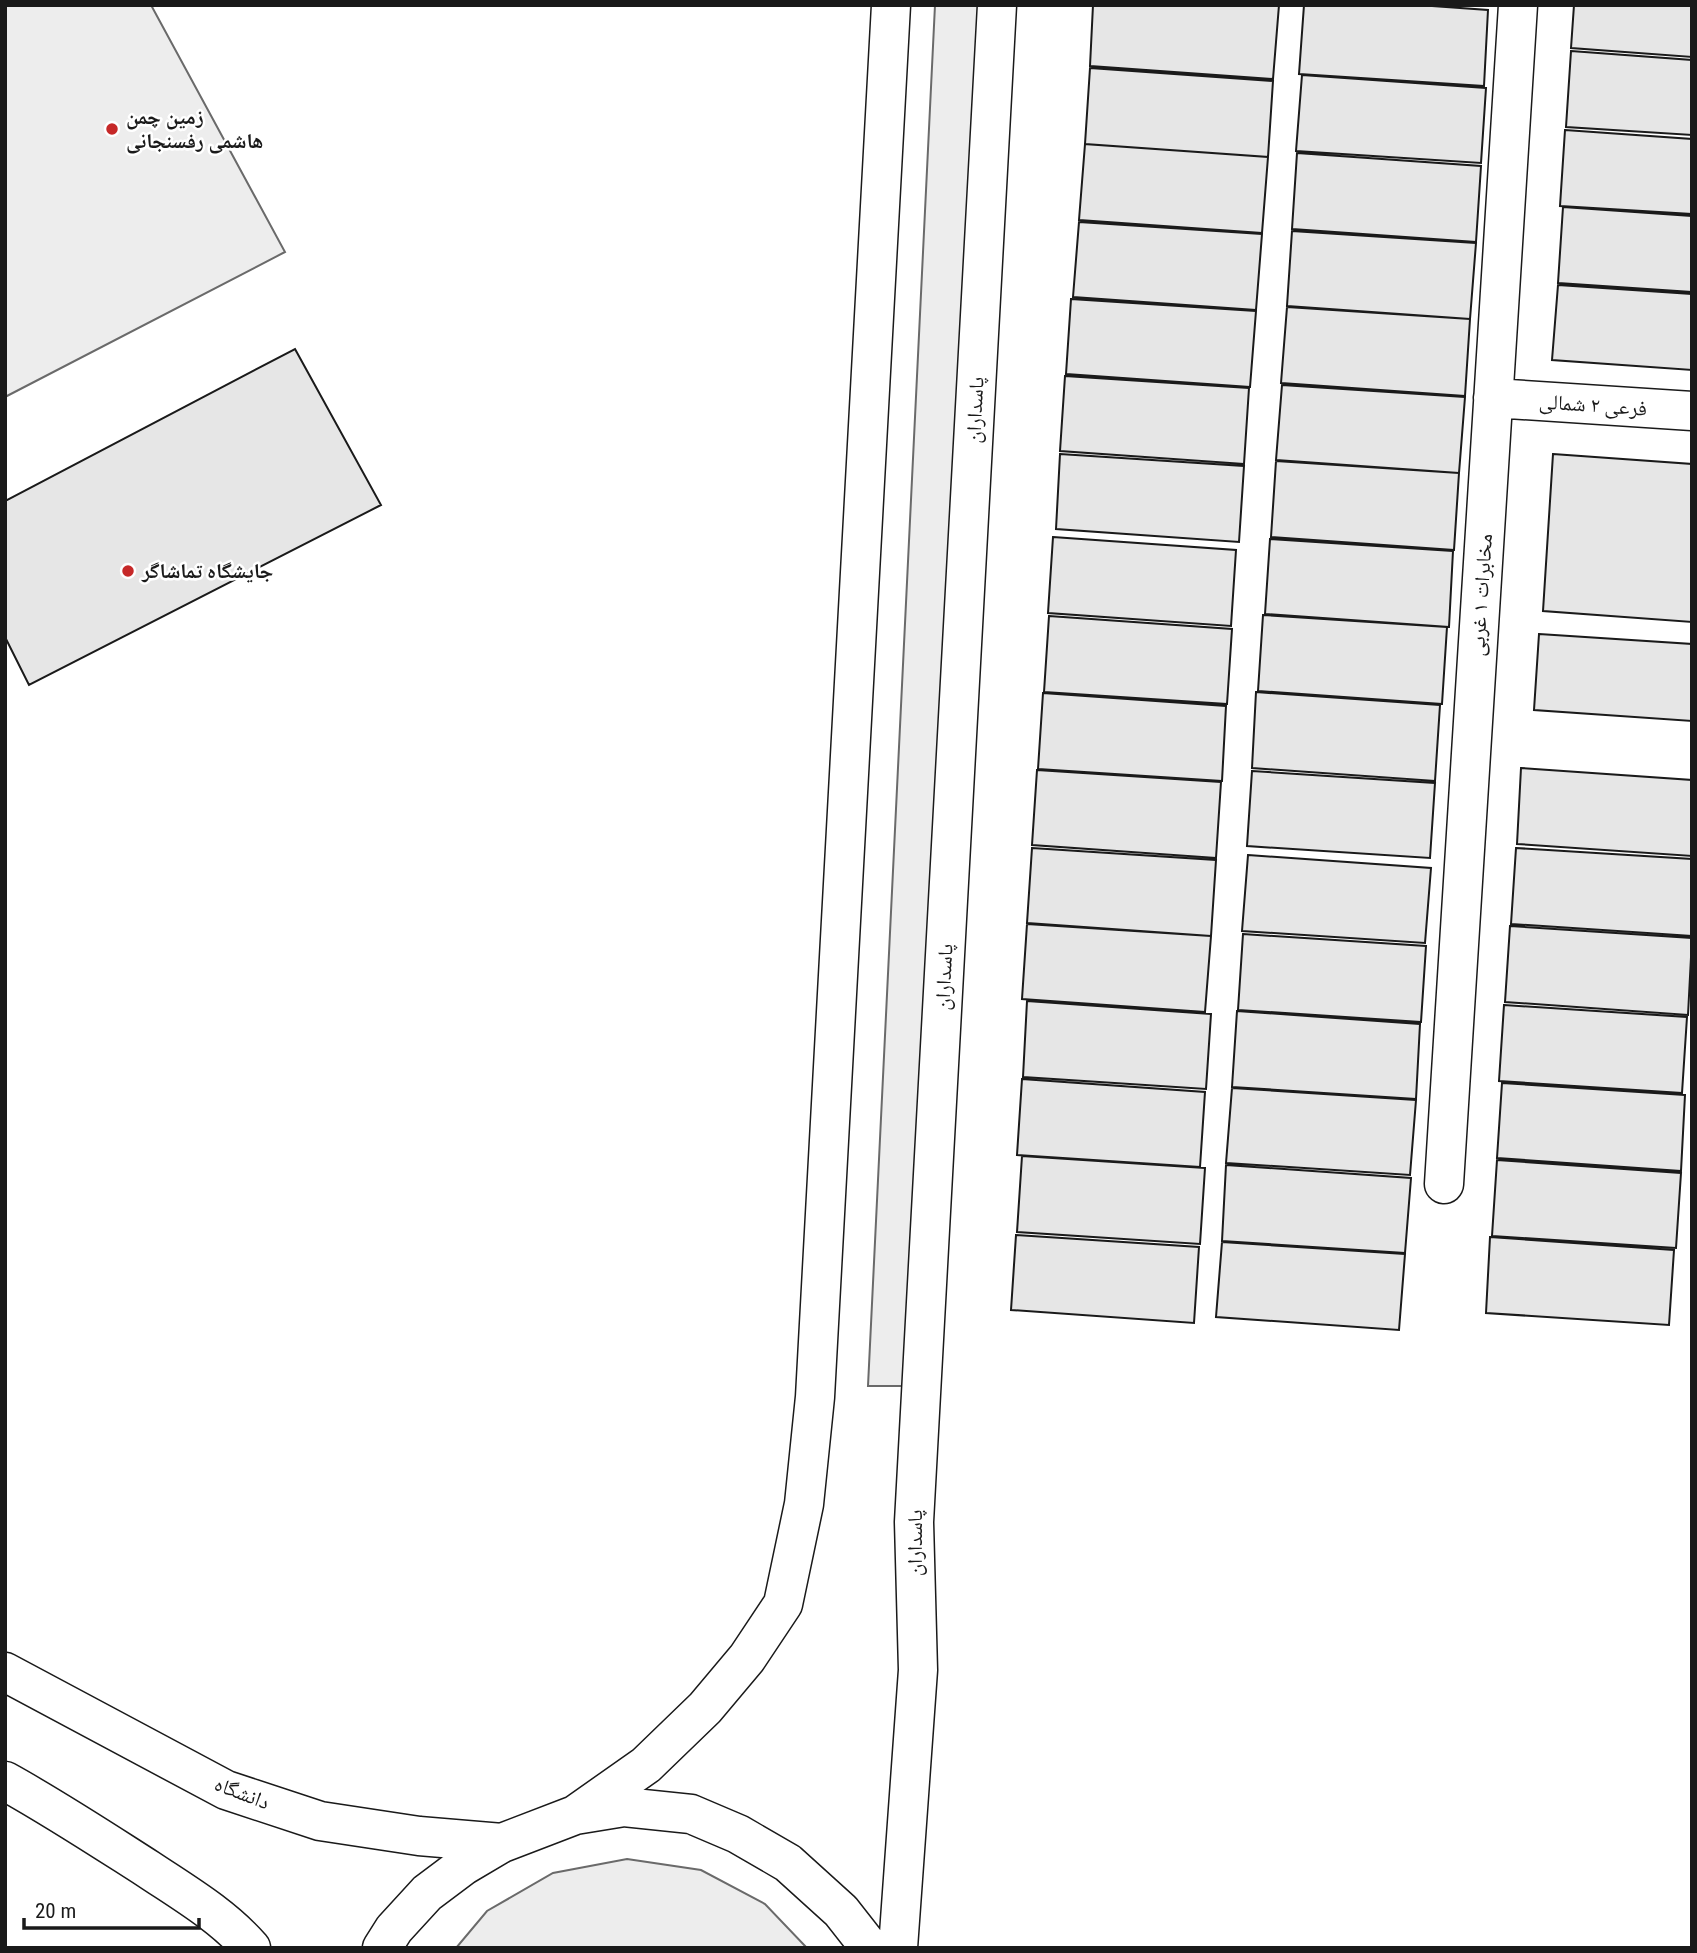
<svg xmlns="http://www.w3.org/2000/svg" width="1697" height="1953" font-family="'Roboto Condensed','Noto Naskh Arabic',sans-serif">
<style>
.built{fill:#ededed;stroke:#6a6a6a;stroke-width:2}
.building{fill:#e6e6e6;stroke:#1a1a1a;stroke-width:2}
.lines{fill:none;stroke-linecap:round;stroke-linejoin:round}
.minor-casing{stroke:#1a1a1a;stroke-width:41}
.secondary-casing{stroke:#1a1a1a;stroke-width:41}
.minor{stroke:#fff;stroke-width:38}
.secondary{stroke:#fff;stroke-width:38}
.poi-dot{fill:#c62828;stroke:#fff;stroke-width:2.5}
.labels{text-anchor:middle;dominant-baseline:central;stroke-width:5;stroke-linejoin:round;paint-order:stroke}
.poi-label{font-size:21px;font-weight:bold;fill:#1a1a1a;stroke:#fff;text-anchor:start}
.street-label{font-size:21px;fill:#1a1a1a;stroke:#fff}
</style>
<rect width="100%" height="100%" fill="#fff"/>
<!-- built -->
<path class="built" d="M 5,5 L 151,5 L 285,252 L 5,397 Z
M 935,5 L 984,5 L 912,1386 L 868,1386 Z
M 627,1859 L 701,1870 L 765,1904 L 807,1948 L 456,1948 L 487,1911 L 553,1873 Z"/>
<!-- building -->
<path class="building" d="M 1093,5 L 1279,5 L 1273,79 L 1090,66 Z
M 1304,5 L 1418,5 L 1488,10 L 1484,86 L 1299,74 Z
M 1574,5 L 1692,5 L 1692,57 L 1571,48 Z
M 1571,51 L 1692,60 L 1692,135 L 1566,127 Z
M 1090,68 L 1273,81 L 1268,157 L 1085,144 Z
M 1302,75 L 1486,88 L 1481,163 L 1296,151 Z
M 1565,130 L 1692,139 L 1692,214 L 1560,206 Z
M 1085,144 L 1268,157 L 1262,233 L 1079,220 Z
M 1297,153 L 1481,166 L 1476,242 L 1292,229 Z
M 1563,207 L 1692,216 L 1692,292 L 1558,283 Z
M 1079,222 L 1262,234 L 1256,310 L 1073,297 Z
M 1292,231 L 1476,243 L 1470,319 L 1287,306 Z
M 1558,285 L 1692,294 L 1692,370 L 1552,360 Z
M 1071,299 L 1256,311 L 1250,387 L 1066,374 Z
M 1287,307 L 1470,319 L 1465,396 L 1281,383 Z
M 295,349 L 381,505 L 29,685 L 5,637 L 5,501 Z
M 1065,376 L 1249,388 L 1244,464 L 1060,451 Z
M 1282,385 L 1465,397 L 1459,473 L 1276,460 Z
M 1060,454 L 1244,466 L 1239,542 L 1056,529 Z
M 1553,454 L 1692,464 L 1692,622 L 1543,611 Z
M 1276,461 L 1459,473 L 1454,550 L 1271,537 Z
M 1053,537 L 1236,550 L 1231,626 L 1048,613 Z
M 1270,539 L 1453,551 L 1449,627 L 1265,614 Z
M 1263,615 L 1447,627 L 1442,704 L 1258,691 Z
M 1049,616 L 1232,629 L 1227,704 L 1044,692 Z
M 1539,634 L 1692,644 L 1692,721 L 1534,710 Z
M 1256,692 L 1440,705 L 1435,781 L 1252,768 Z
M 1043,693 L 1226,706 L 1222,781 L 1038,769 Z
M 1521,768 L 1692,780 L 1692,856 L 1517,844 Z
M 1037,770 L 1221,782 L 1216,858 L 1032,845 Z
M 1252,771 L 1435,783 L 1430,858 L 1247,846 Z
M 1032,848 L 1216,860 L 1211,936 L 1027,923 Z
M 1516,848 L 1692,859 L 1692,936 L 1511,924 Z
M 1248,855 L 1431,868 L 1425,943 L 1242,931 Z
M 1027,924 L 1211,936 L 1205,1012 L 1022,999 Z
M 1510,926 L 1692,938 L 1688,1015 L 1505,1002 Z
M 1243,934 L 1426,946 L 1421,1022 L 1238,1010 Z
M 1027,1001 L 1211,1014 L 1206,1089 L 1023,1077 Z
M 1504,1005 L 1687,1017 L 1682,1093 L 1499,1081 Z
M 1237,1011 L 1420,1024 L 1416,1099 L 1232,1087 Z
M 1022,1079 L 1205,1092 L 1200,1167 L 1017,1155 Z
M 1502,1083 L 1685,1095 L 1681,1171 L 1497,1158 Z
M 1232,1088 L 1416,1100 L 1410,1175 L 1226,1163 Z
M 1022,1156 L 1205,1168 L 1200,1244 L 1017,1232 Z
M 1497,1160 L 1681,1173 L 1676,1248 L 1492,1236 Z
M 1226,1165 L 1411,1178 L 1405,1253 L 1222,1241 Z
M 1016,1235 L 1199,1247 L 1194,1323 L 1011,1310 Z
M 1490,1237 L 1674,1250 L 1669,1325 L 1486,1313 Z
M 1222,1242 L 1405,1254 L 1399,1330 L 1216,1317 Z"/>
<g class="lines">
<!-- minor casing -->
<g class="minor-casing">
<path id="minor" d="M 1493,398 L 1692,411
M 1444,1184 L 1518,5"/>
</g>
<!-- secondary casing -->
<g class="secondary-casing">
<path id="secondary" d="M 5,1672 L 226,1790 L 320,1821 L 419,1836 L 502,1843
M 5,1781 C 54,1808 101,1839 148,1869 C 184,1893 222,1915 251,1948
M 575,1815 L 646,1765 L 705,1708 L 747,1658 L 783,1604 L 804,1504 L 815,1397 L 891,5
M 382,1948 L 394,1929 L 427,1893 L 463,1866 L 502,1843 L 575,1815 L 624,1807 L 691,1814 L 738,1834 L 788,1863 L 841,1911 L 870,1948
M 898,1948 L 918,1670 L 914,1522 L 997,5"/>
</g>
<!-- minor -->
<use href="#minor" class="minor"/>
<!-- secondary -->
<use href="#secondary" class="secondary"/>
</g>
<!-- markers -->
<g class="poi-dot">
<circle cx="112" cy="129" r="7"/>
<circle cx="128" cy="571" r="7"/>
</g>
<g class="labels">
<!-- poi labels -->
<g class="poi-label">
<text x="126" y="117">زمین چمن<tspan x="126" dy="24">هاشمی رفسنجانی</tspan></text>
<text x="142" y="571">جایشگاه تماشاگر</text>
</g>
<!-- street labels -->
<g class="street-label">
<text transform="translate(1593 405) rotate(4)">فرعی ۲ شمالی</text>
<text transform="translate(975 410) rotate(-87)">پاسداران</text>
<text transform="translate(1481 595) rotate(-86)">مخابرات ۱ غربی</text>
<text transform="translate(944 977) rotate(-87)">پاسداران</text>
<text transform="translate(915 1543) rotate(-90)">پاسداران</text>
<text transform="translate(242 1793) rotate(21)">دانشگاه</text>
</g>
</g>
<!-- border -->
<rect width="1697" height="1953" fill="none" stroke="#1a1a1a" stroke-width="14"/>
<!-- scale -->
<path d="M24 1918v10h175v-10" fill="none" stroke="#1a1a1a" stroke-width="3.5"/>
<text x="35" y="1918" font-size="21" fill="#1a1a1a" stroke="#ffffff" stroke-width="5" paint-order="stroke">20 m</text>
</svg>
